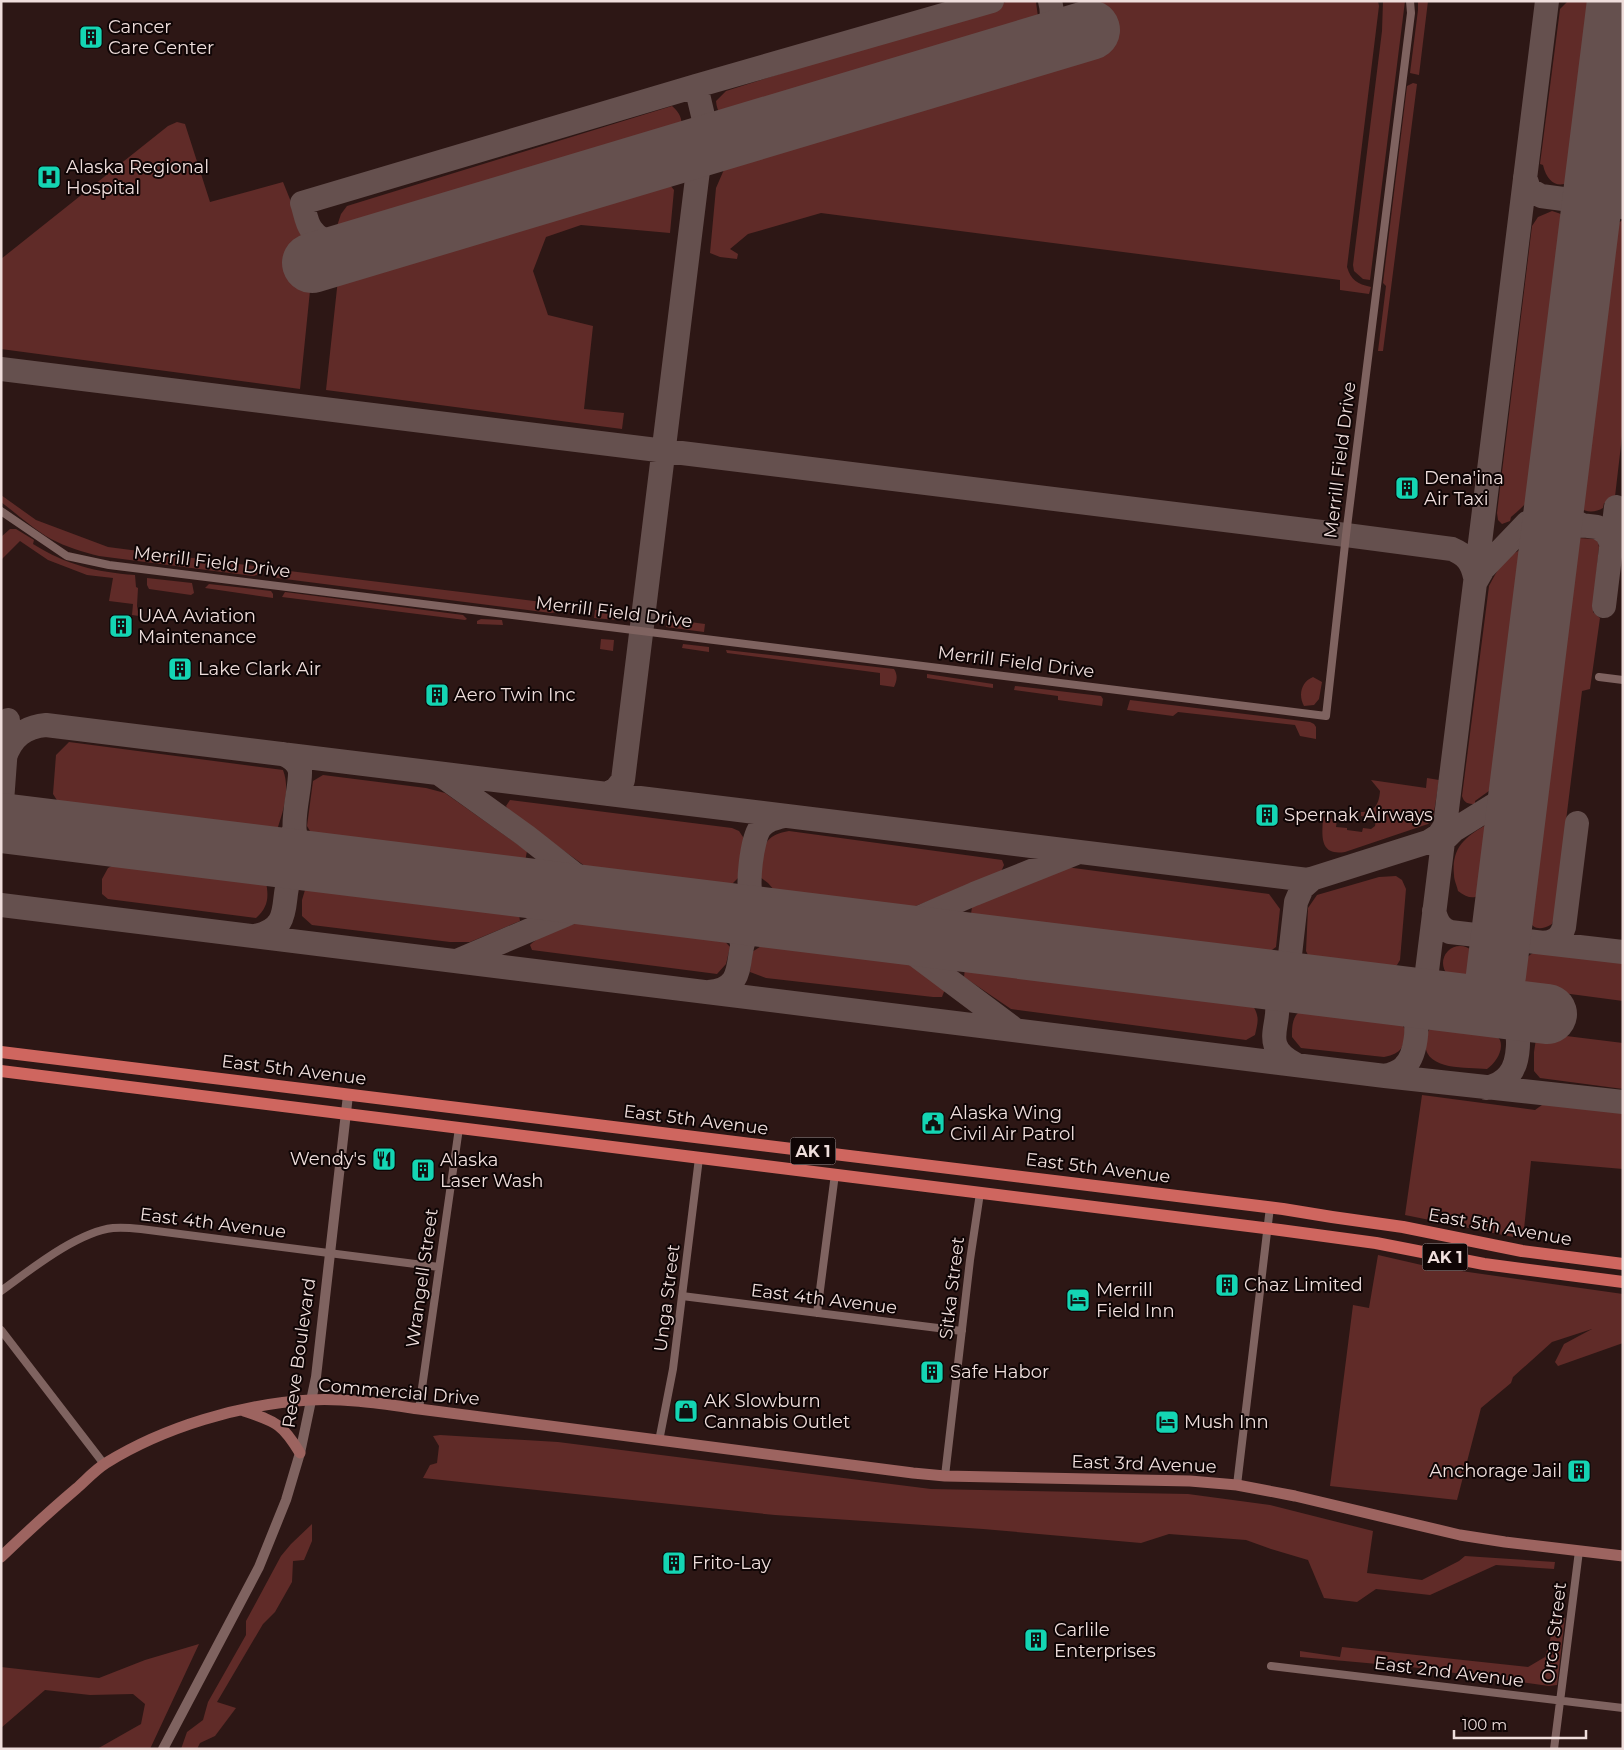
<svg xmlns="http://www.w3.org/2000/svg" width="1624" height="1750" font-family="Montserrat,sans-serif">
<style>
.green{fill:#602b28}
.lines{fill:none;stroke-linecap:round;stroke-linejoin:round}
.taxiway{stroke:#65504e;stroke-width:24}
.runway{stroke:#65504e;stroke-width:60}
.minor{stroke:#7f6360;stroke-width:8}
.tertiary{stroke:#7f6360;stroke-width:10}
.secondary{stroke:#9d6460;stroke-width:11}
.trunk{stroke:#cf665f;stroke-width:12}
.labels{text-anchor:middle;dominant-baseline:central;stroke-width:4;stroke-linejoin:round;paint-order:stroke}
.shield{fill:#0f0505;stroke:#ac9d9c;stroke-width:1}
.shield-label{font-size:16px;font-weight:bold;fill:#efdedc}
.poi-label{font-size:18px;fill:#efdedc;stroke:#0f0505;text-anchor:start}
.street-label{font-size:18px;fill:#efdedc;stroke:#0f0505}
</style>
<rect width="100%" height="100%" fill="#2d1715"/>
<!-- green -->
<path class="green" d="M 1009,1 L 1036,2 L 1038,17 L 1031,24 L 732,120 C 721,118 717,112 716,101 L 726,91 Z
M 1082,1 L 1378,1 L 1379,6 L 1347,267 C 1351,280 1357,284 1371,287 L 1369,294 L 1340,290 L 1340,280 L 821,213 L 748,234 L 730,249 L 738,254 L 737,259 L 720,257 L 710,253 L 716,188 L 726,165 L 740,157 L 1095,48 Z
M 1383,1 L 1405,1 L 1370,280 L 1363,279 L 1354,271 L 1353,265 L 1382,31 Z
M 1418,1 L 1428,1 L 1419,75 L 1410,73 L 1418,10 Z
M 1568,1 L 1589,1 L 1595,9 L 1596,18 L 1578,174 C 1564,191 1548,187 1543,165 L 1540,164 L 1560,9 Z
M 1413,83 L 1417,84 L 1383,351 L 1378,351 L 1386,286 L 1383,283 L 1407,86 Z
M 672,106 C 680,113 682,118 682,129 L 675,137 L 363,231 L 344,230 L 337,226 L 341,214 L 347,206 Z
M 1623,117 L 1623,188 L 1617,181 L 1616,176 Z
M 177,122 L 185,124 L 210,202 L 283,182 L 310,249 L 312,271 L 300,389 L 1,349 L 1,259 L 168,126 Z
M 654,178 L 670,185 L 674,190 L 670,233 L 581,225 L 546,237 L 533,271 L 548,315 L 593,326 L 584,409 L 624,413 L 622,429 L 326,390 L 338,279 L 340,275 Z
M 1552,211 C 1563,214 1570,218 1571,230 L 1539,477 C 1535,496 1525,505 1511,517 L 1510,521 L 1502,524 L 1498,520 L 1497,513 L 1532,226 L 1538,217 Z
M 1623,220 L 1623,428 L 1614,505 L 1604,503 L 1603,508 C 1595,513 1583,513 1577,505 L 1579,497 L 1578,492 L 1609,235 L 1613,226 Z
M 1,495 L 36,520 L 108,547 L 262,567 C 261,573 259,575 253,576 L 99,556 C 83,552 66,547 51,539 C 33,529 17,514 1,502 Z
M 10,529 L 16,529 L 34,540 L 33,544 C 67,565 95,572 135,575 L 136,587 L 138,588 L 137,606 L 139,616 L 132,615 L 133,604 L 109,601 L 113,578 L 87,575 L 48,560 L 20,541 L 1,560 L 1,537 Z
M 1578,538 L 1594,539 L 1598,542 L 1599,547 L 1593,612 L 1600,618 L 1590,689 L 1582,691 L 1554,918 L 1552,924 C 1532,936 1526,920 1527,903 L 1570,547 L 1572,543 Z
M 1520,550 L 1527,550 L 1529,563 L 1500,774 L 1493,788 L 1475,801 L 1475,804 C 1468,804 1464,803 1462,796 L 1489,586 C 1497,571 1504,557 1520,550 Z
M 273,569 L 558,604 L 557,612 L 551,613 L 277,578 L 272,575 Z
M 147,578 L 192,583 L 194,593 L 191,595 L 149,589 L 147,585 Z
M 209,584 L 271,591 L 273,594 L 273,598 L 205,588 Z
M 285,592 L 463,615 L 467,619 L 465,620 L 282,597 Z
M 595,610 L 605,610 L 610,617 L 617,618 L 617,620 L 594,618 Z
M 481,619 L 502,620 L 503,625 L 477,624 L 477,621 Z
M 667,619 L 705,624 L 704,632 L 666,627 Z
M 601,639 L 614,640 L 613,651 L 600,649 Z
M 683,644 L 709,647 L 709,652 L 682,648 Z
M 726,650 L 894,669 C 898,675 897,681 894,687 L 880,685 L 880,673 L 727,653 Z
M 927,674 L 993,684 L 993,688 L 927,678 Z
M 1313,677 L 1322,682 L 1319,699 L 1314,705 L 1304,706 C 1298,695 1301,682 1313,677 Z
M 1015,686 L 1101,696 L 1103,699 L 1102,706 L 1058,700 L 1058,696 L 1014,690 Z
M 1130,700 L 1310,722 L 1314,724 L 1316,727 L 1316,739 L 1300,736 L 1295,725 L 1178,712 L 1173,716 L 1127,710 Z
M 69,742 L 283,770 C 290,788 284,809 278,827 L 268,834 L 60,805 L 53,794 L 56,755 Z
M 323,775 L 426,788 L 445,793 L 527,851 L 525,862 L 313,836 L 307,826 L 313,781 Z
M 1427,778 L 1439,780 L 1433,819 L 1428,824 L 1345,852 C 1319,856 1322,836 1323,817 L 1337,820 L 1336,827 L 1347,828 L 1347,830 L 1362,832 L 1363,828 L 1371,829 L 1375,826 L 1376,818 L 1361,816 L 1361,812 C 1375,812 1379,804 1380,791 L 1371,780 L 1426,788 Z
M 510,800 L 732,828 L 739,831 L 745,840 L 740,876 L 730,886 L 589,869 L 509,811 L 506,806 Z
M 1489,823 L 1494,826 L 1487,886 C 1479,899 1471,901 1458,891 C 1457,886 1454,880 1454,875 C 1451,846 1467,836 1489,823 Z
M 789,831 L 1002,860 L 1004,865 L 1000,874 L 905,910 L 775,891 L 768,883 L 760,877 C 763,852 759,836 789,831 Z
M 118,863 L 256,878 L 266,882 C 269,898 268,907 256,918 L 108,899 L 102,894 L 102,879 L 108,868 Z
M 1066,867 L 1269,894 L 1280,909 L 1276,947 L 1266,954 L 976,916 L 971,914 L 972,907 L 1050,871 Z
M 1396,876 L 1402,880 L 1406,889 L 1400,960 L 1397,965 L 1390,968 L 1310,959 L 1306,951 L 1308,908 L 1317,895 L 1379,877 Z
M 313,886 L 519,915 L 520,921 L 470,942 L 450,942 L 312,925 L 302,916 L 302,900 L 305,890 Z
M 589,920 L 721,937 L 730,947 L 726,964 L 717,974 L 532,950 L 530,945 C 542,933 572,924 589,920 Z
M 766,943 L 903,960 L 945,989 L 942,997 L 933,997 L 766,978 L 750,972 L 752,952 Z
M1443 963a17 17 0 1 1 34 0a17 17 0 1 1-34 0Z
M 1533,953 L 1623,962 L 1623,1001 L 1525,988 C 1517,974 1519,961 1533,953 Z
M 965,968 L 1252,1004 C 1260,1017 1258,1021 1255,1035 L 1246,1040 L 1011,1009 L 964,977 Z
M 1305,1008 L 1397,1018 L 1405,1029 C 1404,1047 1403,1053 1384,1057 L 1301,1048 L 1292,1037 C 1292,1025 1292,1014 1305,1008 Z
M 1435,1024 L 1491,1030 C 1493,1033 1498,1037 1500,1040 C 1504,1051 1495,1063 1487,1069 C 1467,1067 1426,1071 1425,1044 C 1425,1035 1428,1030 1435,1024 Z
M 1542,1033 L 1623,1043 L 1623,1089 L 1540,1078 L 1534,1071 L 1534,1052 L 1536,1039 Z
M 1422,1095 L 1535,1110 L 1542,1105 L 1551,1104 L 1623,1112 L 1623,1169 L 1531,1161 L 1523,1239 L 1405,1215 Z
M 1378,1255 L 1426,1266 L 1623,1294 L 1623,1343 L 1558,1366 L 1555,1362 L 1564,1344 L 1592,1329 L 1552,1342 L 1513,1377 L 1511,1383 L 1481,1408 L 1457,1500 L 1330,1486 L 1353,1305 L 1369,1308 Z
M 440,1435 L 558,1442 L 931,1489 L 1188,1494 L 1270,1505 L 1373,1531 L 1367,1573 L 1422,1580 L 1459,1561 L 1465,1556 L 1555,1562 L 1554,1569 L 1496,1565 L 1430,1595 L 1376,1589 L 1357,1602 L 1324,1598 L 1308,1560 L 1271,1549 L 1246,1540 L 1169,1534 L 1141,1543 L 983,1529 L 775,1515 L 423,1478 L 430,1465 L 437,1463 L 439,1446 L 433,1436 Z
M 312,1524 L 312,1541 L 304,1560 L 293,1561 L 292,1582 L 275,1612 L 263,1624 L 217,1702 L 236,1708 L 215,1736 L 200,1743 L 197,1749 L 181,1749 L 187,1732 L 203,1720 L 208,1702 L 246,1635 L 246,1621 L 281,1556 L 291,1544 Z
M 1557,1616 L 1565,1618 L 1557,1685 L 1549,1686 L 1411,1667 L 1300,1657 L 1300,1651 L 1340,1657 L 1342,1647 L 1528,1667 L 1545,1657 Z
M 199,1644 L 150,1749 L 97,1749 L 141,1724 L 145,1704 L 133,1694 L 90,1695 L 45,1690 L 1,1728 L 1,1667 L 99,1678 L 145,1660 Z"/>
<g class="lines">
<!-- taxiway -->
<path class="taxiway" d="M 1008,54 C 1033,42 1059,34 1050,1
M 1597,163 C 1598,185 1599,197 1621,206
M 1525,177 L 1529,189 L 1541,196 L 1623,207
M 1588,236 C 1595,219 1603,209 1621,206
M 382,243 C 361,244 325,251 311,229 C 306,222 305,211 302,203 L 696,86 L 992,1
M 1,369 L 1346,535 L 1452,549 C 1466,555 1472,562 1475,577
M 1559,478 C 1557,501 1559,516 1582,525
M 1547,562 C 1553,541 1558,527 1582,525
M 1475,583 L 1483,569 L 1527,523 L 1539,520 L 1597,527 L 1607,534 L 1612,545
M 1604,606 L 1616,507
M 8,720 L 2,802 L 12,815 L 31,827
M 283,754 C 291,757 298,762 300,771 C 301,795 283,838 307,856 C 312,859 318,861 324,863
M 5,757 C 12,737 24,727 46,725 L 1308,880 L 1428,842 L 1439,835 L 1445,826
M 441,775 L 526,836 L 592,888 L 621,900
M 607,794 L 616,789 L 623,780 L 701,146 L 704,120 L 696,86
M 1,840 L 10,835 L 31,827
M 1442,842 L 1454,830 L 1512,794 L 1521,777
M 260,855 C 277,853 288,846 294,830
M 1,905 L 1385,1076 L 1623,1102
M 711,911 C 730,917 739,925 742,944
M 1434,911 C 1437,922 1440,928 1450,932 L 1623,952
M 775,919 C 765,914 757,910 752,900 C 746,887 752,839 760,828 C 766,820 775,818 784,816
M 869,931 L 902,925 L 974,894 L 1076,853
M 870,931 L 898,942 L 1013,1028
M 255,936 C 303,927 271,883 301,868 C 308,865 317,865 324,863
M 1544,943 C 1555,942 1561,937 1564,927 L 1577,823
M 459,960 L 591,904 L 621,900
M 1256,978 C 1261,982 1267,986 1271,991 C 1291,1017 1253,1043 1295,1064
M 1310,985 L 1295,972 L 1290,955 L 1296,902 L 1302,888 L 1311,880
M 709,992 C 763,987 716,928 775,919
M 1446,1002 C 1433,995 1427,985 1427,971 L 1547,1
M 1385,1076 C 1392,1074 1398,1072 1403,1068 C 1416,1057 1421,1022 1411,1009 C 1406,1002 1399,999 1392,995
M 1486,1088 C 1495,1086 1503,1083 1509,1075 C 1519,1063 1522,1031 1511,1019 C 1505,1014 1497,1010 1490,1007"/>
<!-- runway -->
<path class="runway" d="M 312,263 L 1090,30
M 1,823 L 1547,1014
M 1496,975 L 1617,1"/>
<!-- minor -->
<path class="minor" d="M 1,511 L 67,556 L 109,565 L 1326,716 L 1346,535 L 1411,13 L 1410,1
M 1599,677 L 1623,680
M 1,1291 C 30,1270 77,1232 113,1228 C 122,1227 132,1228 141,1229 L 439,1267
M 682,1296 L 962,1331
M 817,1313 L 835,1174
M 1,1330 L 104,1464
M 419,1409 L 459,1128
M 659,1441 L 673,1369 L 699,1158
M 945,1476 L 970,1260 L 980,1193
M 1237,1485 L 1270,1207
M 1271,1666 L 1623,1708
M 1554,1749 L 1579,1551"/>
<!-- tertiary -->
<path class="tertiary" d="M 163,1749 L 259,1567 L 286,1500 L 300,1453 L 316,1377 L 348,1095"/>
<!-- secondary -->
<path class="secondary" d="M 244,1411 C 276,1422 282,1423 300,1453
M 1,1557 C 26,1533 51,1510 77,1488 C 86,1480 95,1470 106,1463 C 164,1427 241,1404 310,1400 C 346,1398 383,1404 419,1409 L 913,1473 L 945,1476 L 1190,1481 L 1237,1485 L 1295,1496 L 1460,1535 L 1505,1542 L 1623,1556"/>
<!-- trunk -->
<path class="trunk" d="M 1,1052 L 1283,1209 L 1332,1217 L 1403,1227 L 1522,1251 L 1623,1264
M 1,1071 L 1280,1230 L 1376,1243 L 1484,1264 L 1623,1282"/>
</g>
<!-- icons -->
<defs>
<g id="building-square" transform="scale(1.25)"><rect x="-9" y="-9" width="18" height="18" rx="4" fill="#14d5b3" stroke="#0f0505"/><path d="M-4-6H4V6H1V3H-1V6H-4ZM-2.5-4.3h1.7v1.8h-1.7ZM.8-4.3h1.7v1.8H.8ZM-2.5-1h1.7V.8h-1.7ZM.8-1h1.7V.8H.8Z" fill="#111"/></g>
<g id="hospital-square" transform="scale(1.25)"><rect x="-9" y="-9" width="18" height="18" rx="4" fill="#14d5b3" stroke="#0f0505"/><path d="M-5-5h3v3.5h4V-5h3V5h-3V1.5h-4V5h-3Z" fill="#111"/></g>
<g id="civic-square" transform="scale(1.25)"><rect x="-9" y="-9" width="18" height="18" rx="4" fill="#14d5b3" stroke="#0f0505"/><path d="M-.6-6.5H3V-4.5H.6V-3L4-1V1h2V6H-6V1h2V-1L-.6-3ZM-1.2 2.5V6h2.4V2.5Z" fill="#111"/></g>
<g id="restaurant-square" transform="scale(1.25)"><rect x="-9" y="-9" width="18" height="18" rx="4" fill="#14d5b3" stroke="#0f0505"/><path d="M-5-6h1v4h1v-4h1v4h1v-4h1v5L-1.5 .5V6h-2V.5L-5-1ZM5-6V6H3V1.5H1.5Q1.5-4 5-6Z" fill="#111"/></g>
<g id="hotel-square" transform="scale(1.25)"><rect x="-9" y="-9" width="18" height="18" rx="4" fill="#14d5b3" stroke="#0f0505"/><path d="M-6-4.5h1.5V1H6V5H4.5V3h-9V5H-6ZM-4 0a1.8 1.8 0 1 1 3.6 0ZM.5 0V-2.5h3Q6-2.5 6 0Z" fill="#111"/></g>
<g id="shop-square" transform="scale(1.25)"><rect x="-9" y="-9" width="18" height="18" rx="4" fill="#14d5b3" stroke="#0f0505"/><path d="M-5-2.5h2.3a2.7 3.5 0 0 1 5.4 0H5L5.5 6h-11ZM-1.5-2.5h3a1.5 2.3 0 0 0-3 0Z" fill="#111"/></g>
</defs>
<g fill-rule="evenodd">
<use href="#building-square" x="91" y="37"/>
<use href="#hospital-square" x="49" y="177"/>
<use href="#building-square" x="1407" y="488"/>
<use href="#building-square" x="121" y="626"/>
<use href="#building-square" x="180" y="669"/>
<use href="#building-square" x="437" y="695"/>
<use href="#building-square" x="1267" y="815"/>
<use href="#civic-square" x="933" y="1123"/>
<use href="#restaurant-square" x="384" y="1159"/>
<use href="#building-square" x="423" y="1170"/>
<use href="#building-square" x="1227" y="1285"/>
<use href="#hotel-square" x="1078" y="1300"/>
<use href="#building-square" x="932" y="1372"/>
<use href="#shop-square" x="686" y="1411"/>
<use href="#hotel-square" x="1167" y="1422"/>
<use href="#building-square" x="1579" y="1471"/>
<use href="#building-square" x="674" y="1563"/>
<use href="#building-square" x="1036" y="1640"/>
</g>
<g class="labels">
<!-- shield labels -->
<g class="shield">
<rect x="790.5" y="1137.5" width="45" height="27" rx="4"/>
<rect x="1422.5" y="1243.5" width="45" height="27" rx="4"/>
</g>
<g class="shield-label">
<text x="813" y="1151">AK 1</text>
<text x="1445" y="1257">AK 1</text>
</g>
<!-- poi labels -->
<g class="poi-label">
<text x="108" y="27">Cancer<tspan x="108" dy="21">Care Center</tspan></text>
<text x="66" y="167">Alaska Regional<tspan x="66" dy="21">Hospital</tspan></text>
<text x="1424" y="478">Dena'ina<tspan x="1424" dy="21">Air Taxi</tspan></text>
<text x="138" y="616">UAA Aviation<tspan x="138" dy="21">Maintenance</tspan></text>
<text x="198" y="669">Lake Clark Air</text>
<text x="454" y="695">Aero Twin Inc</text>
<text x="1284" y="815">Spernak Airways</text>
<text x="950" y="1113">Alaska Wing<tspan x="950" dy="21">Civil Air Patrol</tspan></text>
<text x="366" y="1159" text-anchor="end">Wendy's</text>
<text x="440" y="1160">Alaska<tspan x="440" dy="21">Laser Wash</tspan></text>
<text x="1244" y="1285">Chaz Limited</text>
<text x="1096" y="1290">Merrill<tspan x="1096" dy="21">Field Inn</tspan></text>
<text x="950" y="1372">Safe Habor</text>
<text x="704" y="1401">AK Slowburn<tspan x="704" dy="21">Cannabis Outlet</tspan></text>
<text x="1184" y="1422">Mush Inn</text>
<text x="1562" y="1471" text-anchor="end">Anchorage Jail</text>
<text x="692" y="1563">Frito-Lay</text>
<text x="1054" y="1630">Carlile<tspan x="1054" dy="21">Enterprises</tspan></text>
</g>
<!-- street labels -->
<g class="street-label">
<text transform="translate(1340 460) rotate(-83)">Merrill Field Drive</text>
<text transform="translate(212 562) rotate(7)">Merrill Field Drive</text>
<text transform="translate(614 612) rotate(7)">Merrill Field Drive</text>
<text transform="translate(1016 662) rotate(7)">Merrill Field Drive</text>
<text transform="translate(294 1070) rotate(7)">East 5th Avenue</text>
<text transform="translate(696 1120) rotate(7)">East 5th Avenue</text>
<text transform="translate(1098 1168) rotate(7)">East 5th Avenue</text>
<text transform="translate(213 1223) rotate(7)">East 4th Avenue</text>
<text transform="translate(1500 1227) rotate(10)">East 5th Avenue</text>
<text transform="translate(422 1278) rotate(-82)">Wrangell Street</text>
<text transform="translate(952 1288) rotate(-83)">Sitka Street</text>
<text transform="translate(667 1298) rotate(-83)">Unga Street</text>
<text transform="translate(824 1299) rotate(7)">East 4th Avenue</text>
<text transform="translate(299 1353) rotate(-82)">Reeve Boulevard</text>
<text transform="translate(399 1392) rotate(5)">Commercial Drive</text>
<text transform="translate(1144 1464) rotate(2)">East 3rd Avenue</text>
<text transform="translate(1554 1633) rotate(-83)">Orca Street</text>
<text transform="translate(1449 1672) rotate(7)">East 2nd Avenue</text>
</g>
</g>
<!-- border -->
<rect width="1624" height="1750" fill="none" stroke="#efdedc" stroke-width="5"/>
<!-- scale -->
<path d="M1454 1730v8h132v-8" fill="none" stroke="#efdedc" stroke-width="2.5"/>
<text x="1462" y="1730" font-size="15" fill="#efdedc" stroke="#0f0505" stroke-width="4" paint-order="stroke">100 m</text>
</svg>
